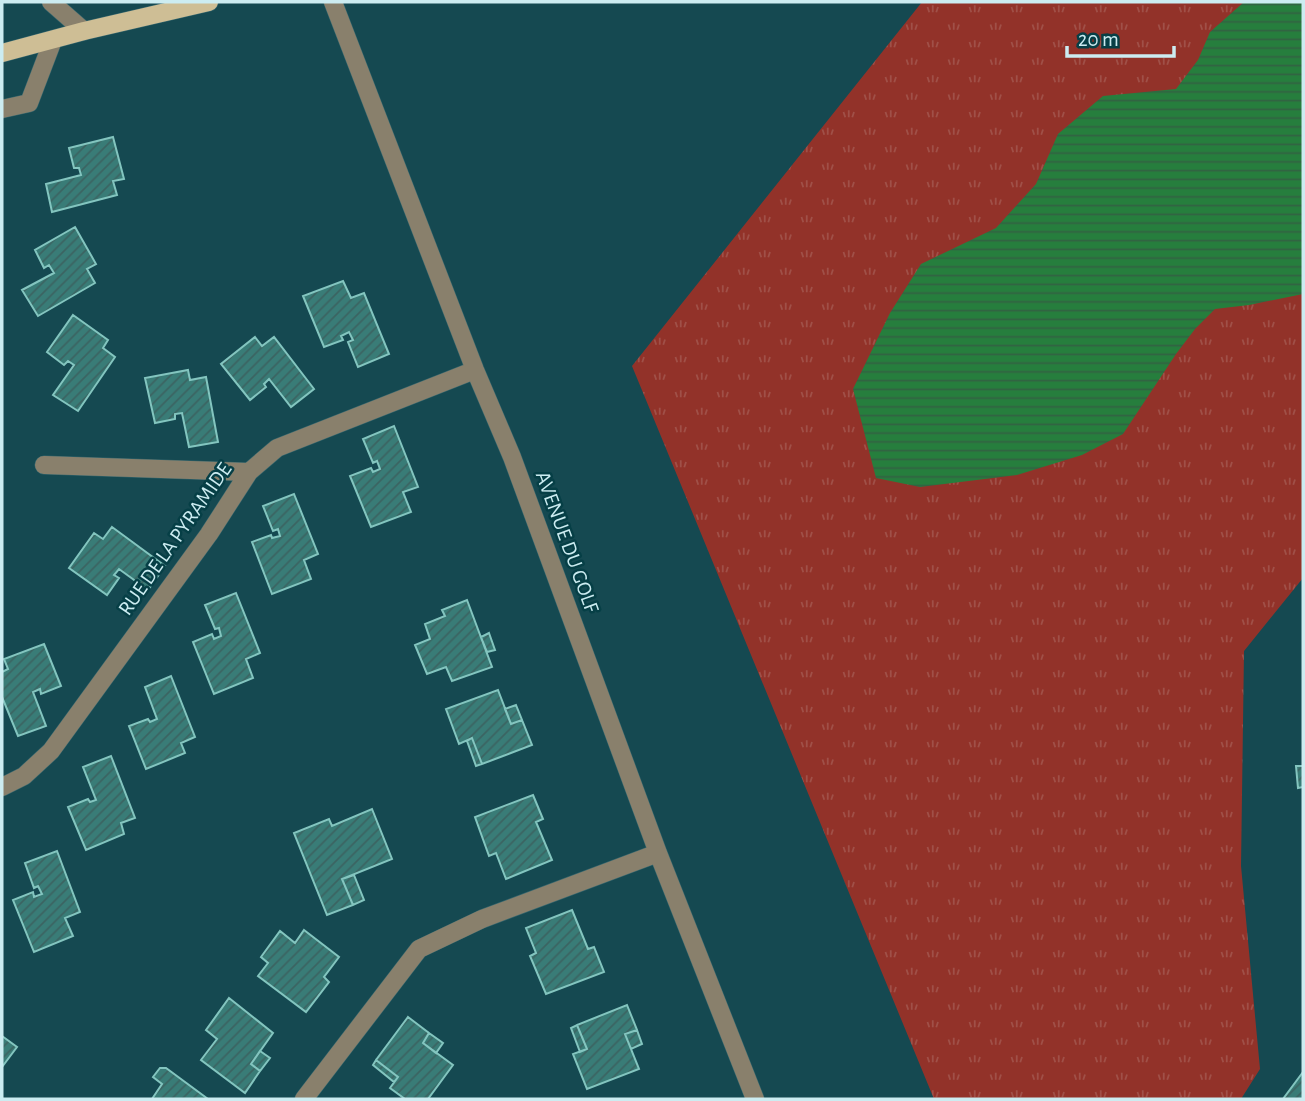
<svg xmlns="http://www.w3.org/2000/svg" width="1305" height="1101" font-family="'Alegreya Sans',sans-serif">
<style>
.grass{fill:url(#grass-tufts)}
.water{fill:url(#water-rules)}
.building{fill:url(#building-hatch);stroke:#83c5bf;stroke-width:2}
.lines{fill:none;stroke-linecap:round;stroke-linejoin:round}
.minor-casing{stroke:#36666e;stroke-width:19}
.major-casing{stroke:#36666e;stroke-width:19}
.minor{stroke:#89806c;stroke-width:18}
.major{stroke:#cebe95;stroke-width:18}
.labels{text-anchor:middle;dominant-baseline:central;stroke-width:5;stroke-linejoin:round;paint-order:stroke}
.street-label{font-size:21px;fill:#ccecf1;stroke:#063f46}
</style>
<defs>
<pattern id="grass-tufts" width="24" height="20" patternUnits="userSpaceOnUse" patternTransform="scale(1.75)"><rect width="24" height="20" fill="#923229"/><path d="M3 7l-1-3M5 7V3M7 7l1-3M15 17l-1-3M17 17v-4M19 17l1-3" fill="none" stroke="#a05048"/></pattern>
<pattern id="water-rules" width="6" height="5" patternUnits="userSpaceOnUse" patternTransform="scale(1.75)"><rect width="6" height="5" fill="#267e3d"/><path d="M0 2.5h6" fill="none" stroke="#326242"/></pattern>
<pattern id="building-hatch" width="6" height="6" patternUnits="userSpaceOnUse" patternTransform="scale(1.75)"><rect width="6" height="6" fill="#397c77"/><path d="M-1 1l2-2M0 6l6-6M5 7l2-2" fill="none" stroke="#3b6462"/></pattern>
</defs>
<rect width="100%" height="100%" fill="#154951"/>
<!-- grass -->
<path class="grass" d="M 922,2 L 1303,2 L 1303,578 L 1244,651 L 1241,866 L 1260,1069 L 1241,1099 L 934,1099 L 632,366 Z"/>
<!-- water -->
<path class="water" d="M 1244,2 L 1303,2 L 1303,294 L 1249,305 L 1215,309 L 1195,329 L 1176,354 L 1123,434 L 1082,455 L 1017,475 L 920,487 L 876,478 L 853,389 L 890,313 L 921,264 L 996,228 L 1036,184 L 1058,134 L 1103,96 L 1176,89 L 1198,60 L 1210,32 Z"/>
<!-- building -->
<path class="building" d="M 113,137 L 124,179 L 113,181 L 117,195 L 52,212 L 46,184 L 81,175 L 79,168 L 74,168 L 69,148 Z
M 75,227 L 96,264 L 87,269 L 95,283 L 38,316 L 22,290 L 54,273 L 49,265 L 44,268 L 35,250 Z
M 343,281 L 351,298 L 364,293 L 389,354 L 358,367 L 348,342 L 353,340 L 349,332 L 341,336 L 343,340 L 324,347 L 303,296 Z
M 73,315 L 108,340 L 103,348 L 115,357 L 78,411 L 53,395 L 74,365 L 68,361 L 64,365 L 47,352 Z
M 255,337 L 262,346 L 274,337 L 314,389 L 291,407 L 269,379 L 264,384 L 266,387 L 250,400 L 221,364 Z
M 188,370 L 190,380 L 206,377 L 218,442 L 189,447 L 182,413 L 175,414 L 175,419 L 155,423 L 145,378 Z
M 394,426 L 418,487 L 403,492 L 411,512 L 371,527 L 350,476 L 371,468 L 373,472 L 380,469 L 377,461 L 373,463 L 363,439 Z
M 294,494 L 318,554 L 304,560 L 311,579 L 272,594 L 252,542 L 271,535 L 272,538 L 280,536 L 278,529 L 273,531 L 263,506 Z
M 112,527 L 165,566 L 148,590 L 119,569 L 114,575 L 119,578 L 107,595 L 69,568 L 94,533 L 103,539 Z
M 236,593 L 260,653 L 246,659 L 253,678 L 214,694 L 193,642 L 212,634 L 214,639 L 221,636 L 219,628 L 215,629 L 205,605 Z
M 467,600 L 492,667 L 452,681 L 446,667 L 427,674 L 415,645 L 430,639 L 425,624 L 445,616 L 442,610 Z
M 489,633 L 495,650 L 487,652 L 481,637 Z
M 44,644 L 61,686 L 41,694 L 40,689 L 33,692 L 46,726 L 18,736 L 2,697 L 2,672 L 8,669 L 4,659 Z
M 171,676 L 195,737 L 181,743 L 185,753 L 146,769 L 129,726 L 148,719 L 150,722 L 157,719 L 145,687 Z
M 498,690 L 511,724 L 522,720 L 532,745 L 482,764 L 472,738 L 459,744 L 446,709 Z
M 516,705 L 522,720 L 511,724 L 505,709 Z
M 472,738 L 482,764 L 476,766 L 467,741 Z
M 111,756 L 135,818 L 121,823 L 124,834 L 86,850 L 68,807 L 88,799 L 90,802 L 96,800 L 83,767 Z
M 1296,766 L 1303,766 L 1303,787 L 1298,788 Z
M 533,795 L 543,819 L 536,822 L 552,860 L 506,879 L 496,853 L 489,856 L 475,817 Z
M 372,809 L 392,859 L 342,879 L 353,905 L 327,915 L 294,833 L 329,819 L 332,826 Z
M 57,851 L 80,912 L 65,918 L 73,936 L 34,952 L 13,900 L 33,892 L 34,897 L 42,894 L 38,886 L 34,888 L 25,863 Z
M 354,875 L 364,900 L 353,905 L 342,879 Z
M 572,910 L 588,949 L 594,947 L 604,972 L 546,994 L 530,956 L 536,953 L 526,928 Z
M 304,930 L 339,957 L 324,977 L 329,982 L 306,1012 L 258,976 L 268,963 L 261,957 L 280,931 L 295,943 Z
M 229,998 L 273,1033 L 251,1064 L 260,1071 L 245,1093 L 201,1060 L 217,1039 L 206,1030 Z
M 627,1005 L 637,1030 L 625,1034 L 639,1069 L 587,1089 L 573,1054 L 587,1049 L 577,1025 Z
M 408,1017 L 429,1033 L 423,1043 L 453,1065 L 428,1099 L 405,1099 L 390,1088 L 398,1077 L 376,1060 Z
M 577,1025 L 587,1049 L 580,1052 L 571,1028 Z
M 637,1030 L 642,1044 L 631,1049 L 625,1034 Z
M 429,1033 L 443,1043 L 436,1053 L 423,1043 Z
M 2,1036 L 17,1047 L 2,1067 Z
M 260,1051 L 270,1058 L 260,1071 L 251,1064 Z
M 376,1060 L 398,1077 L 394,1082 L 373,1065 Z
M 160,1068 L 166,1068 L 208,1099 L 152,1099 L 162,1084 L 153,1077 Z
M 1303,1072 L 1303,1099 L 1283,1099 Z"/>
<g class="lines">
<!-- minor casing -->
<g class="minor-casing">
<path id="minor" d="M 51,2 L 84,31
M 333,2 L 475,370 L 512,457 L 658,853 L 755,1099
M 2,109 L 29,103 L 53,40
M 44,465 L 249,472
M 2,787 L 24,776 L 51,751 L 209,534 L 249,472 L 277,448 L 475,370
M 304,1099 L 419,949 L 482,919 L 658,853"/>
</g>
<!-- major casing -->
<g class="major-casing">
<path id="major" d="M 2,53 L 84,31 L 209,2"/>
</g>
<!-- minor -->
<use href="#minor" class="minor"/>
<!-- major -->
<use href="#major" class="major"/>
</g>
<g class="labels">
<!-- street labels -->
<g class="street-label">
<text transform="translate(175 539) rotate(-55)">RUE DE LA PYRAMIDE</text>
<text transform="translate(567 542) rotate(70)">AVENUE DU GOLF</text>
</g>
</g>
<!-- border -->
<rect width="1305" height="1101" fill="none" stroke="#ccecf1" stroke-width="7"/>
<!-- scale -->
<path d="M1067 46v10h107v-10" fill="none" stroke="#ccecf1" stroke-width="3.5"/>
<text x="1078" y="46" font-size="21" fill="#ccecf1" stroke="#063f46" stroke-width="5" paint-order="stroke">20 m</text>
</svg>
